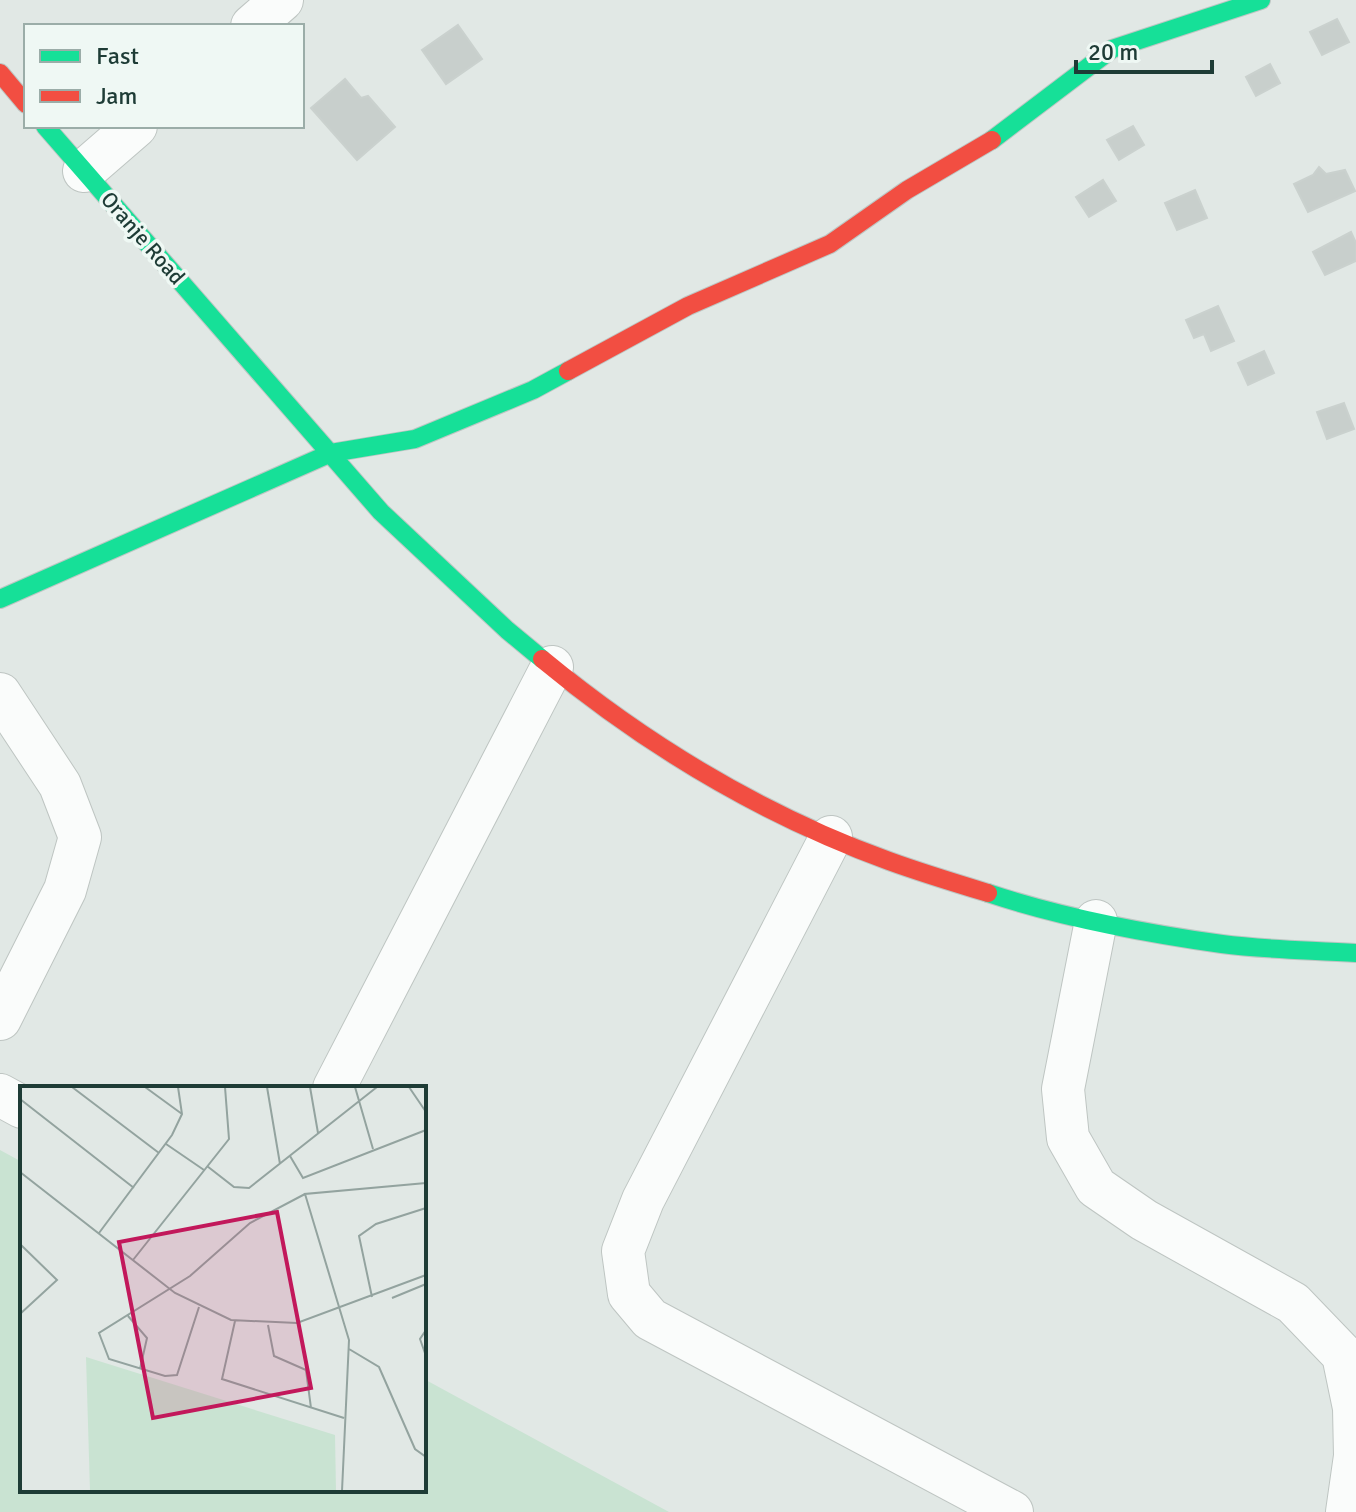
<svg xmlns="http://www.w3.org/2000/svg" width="1356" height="1512" font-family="Signika,sans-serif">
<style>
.green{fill:#c9e3d2}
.building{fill:#c8cfcc;stroke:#cad1ce;stroke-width:2}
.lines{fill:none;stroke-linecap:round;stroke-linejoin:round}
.street-casing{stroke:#bec5c2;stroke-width:44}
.fast-casing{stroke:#bdc6c3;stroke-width:20}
.jam-casing{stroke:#bdc6c3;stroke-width:20}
.street{stroke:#fafcfb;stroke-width:42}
.fast{stroke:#16e098;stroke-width:18}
.jam{stroke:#f24e42;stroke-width:18}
.labels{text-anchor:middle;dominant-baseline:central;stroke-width:7;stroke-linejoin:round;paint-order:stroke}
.street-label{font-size:22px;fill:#1e3c36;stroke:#eff8f4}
.inset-road{fill:none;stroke:#93a39f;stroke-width:2}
.view{fill:#c2185b;fill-opacity:0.15;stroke:#c2185b;stroke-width:4}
.inset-edge{fill:none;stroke:#1e3c36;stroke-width:4}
</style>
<rect width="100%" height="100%" fill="#e1e8e5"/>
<!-- green -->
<path class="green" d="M 0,1150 L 22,1162 L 22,1490 L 424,1490 L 424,1379 L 669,1512 L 0,1512 Z"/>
<!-- building -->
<path class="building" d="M 1337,19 L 1349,42 L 1322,55 L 1310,32 Z
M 458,25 L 482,59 L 446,84 L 422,50 Z
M 1270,64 L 1280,83 L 1256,96 L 1246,77 Z
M 345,79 L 361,98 L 368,96 L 395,127 L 357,160 L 311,108 Z
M 1133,126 L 1144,145 L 1119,160 L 1107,140 Z
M 1319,167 L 1326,174 L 1345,170 L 1355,191 L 1308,212 L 1294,184 L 1313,175 Z
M 1103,180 L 1116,201 L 1089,217 L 1076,197 Z
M 1195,190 L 1207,218 L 1177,230 L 1165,203 Z
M 1351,232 L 1356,243 L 1356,261 L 1325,275 L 1313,252 Z
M 1218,306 L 1234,341 L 1211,351 L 1204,334 L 1194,338 L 1186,320 Z
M 1264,351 L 1274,373 L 1248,385 L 1238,363 Z
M 1344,403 L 1354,429 L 1327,439 L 1317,412 Z"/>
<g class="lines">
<!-- street casing -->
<g class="street-casing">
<path id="street" d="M 252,26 L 282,0
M 84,171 L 136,126
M 0,694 L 60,785 L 80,837 L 65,890 L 0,1019
M 831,837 L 643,1200 L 623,1251 L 629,1294 L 650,1319 L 1012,1512
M 1096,921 L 1063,1089 L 1068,1138 L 1096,1187 L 1144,1220 L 1293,1303 L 1343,1355 L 1354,1408 L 1355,1456 L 1347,1512
M 334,1088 L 552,667
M 0,1095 L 22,1107"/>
</g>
<!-- fast casing -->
<g class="fast-casing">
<path id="fast" d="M 45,126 L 381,512 L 507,630 L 542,659
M 992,140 L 1112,49 L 1261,0
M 0,599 L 331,453 L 415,439 L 533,390 L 568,371
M 988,893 C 1063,918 1144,933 1222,944 C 1266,950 1311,950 1356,953"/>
</g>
<!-- jam casing -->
<g class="jam-casing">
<path id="jam" d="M 0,73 L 26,104
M 568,371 L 688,306 L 830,244 L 907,190 L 992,140
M 542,659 C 646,745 763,815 889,861 C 922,873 955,883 988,893"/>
</g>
<!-- street -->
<use href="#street" class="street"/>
<!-- fast -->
<use href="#fast" class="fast"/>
<!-- jam -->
<use href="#jam" class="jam"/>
</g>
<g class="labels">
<!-- street labels -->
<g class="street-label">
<text transform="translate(143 238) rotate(49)">Oranje Road</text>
</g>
</g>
<!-- overview -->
<g transform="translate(20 1086)">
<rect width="406" height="406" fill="#e1e8e5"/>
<path d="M 66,271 L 315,349 L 316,405 L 70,405 Z" fill="#c9e3d2"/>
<path class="inset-road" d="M 52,1 L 139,67M 125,1 L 162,28M 247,1 L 260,78M 290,1 L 298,47M 335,1 L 353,63M 389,1 L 406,26M 0,13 L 114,102M 146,58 L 184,84M 270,70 L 283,92 L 406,44M 187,80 L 214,101 L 229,102 L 357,1M 0,86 L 155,207 L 211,234 L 277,237 L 406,189M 79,147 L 152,49 L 162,28 L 158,1M 0,158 L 37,194 L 0,228M 113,174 L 209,53 L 205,1M 352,211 L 339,150 L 356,138 L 406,122M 372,212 L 406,198M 179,221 L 157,289 L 145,290 L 89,273 L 79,247 L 170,190 L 230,137 L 285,108M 108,230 L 127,252 L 120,283M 215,235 L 202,293 L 324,332M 248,239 L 254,270 L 286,284 L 291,322M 406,244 L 400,253 L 406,270M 329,263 L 359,281 L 395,363 L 406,371M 322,405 L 329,254 L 285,108 L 406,97"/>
<path class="view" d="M 257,126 L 291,302 L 133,332 L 99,156 Z"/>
<rect width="406" height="406" class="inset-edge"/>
</g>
<!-- legend -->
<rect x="24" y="24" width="280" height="104" fill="#eff8f4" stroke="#9bada8" stroke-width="2"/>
<rect x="40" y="50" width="40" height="12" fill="#16e098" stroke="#9bada8" stroke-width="2"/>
<text x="96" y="64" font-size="24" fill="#1e3c36">Fast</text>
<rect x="40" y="90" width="40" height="12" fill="#f24e42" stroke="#9bada8" stroke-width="2"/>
<text x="96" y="104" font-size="24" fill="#1e3c36">Jam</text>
<!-- scale -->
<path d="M1076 60v12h136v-12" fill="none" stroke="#1e3c36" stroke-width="4"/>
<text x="1088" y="60" font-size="24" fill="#1e3c36" stroke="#eff8f4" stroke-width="6" paint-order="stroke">20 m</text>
</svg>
